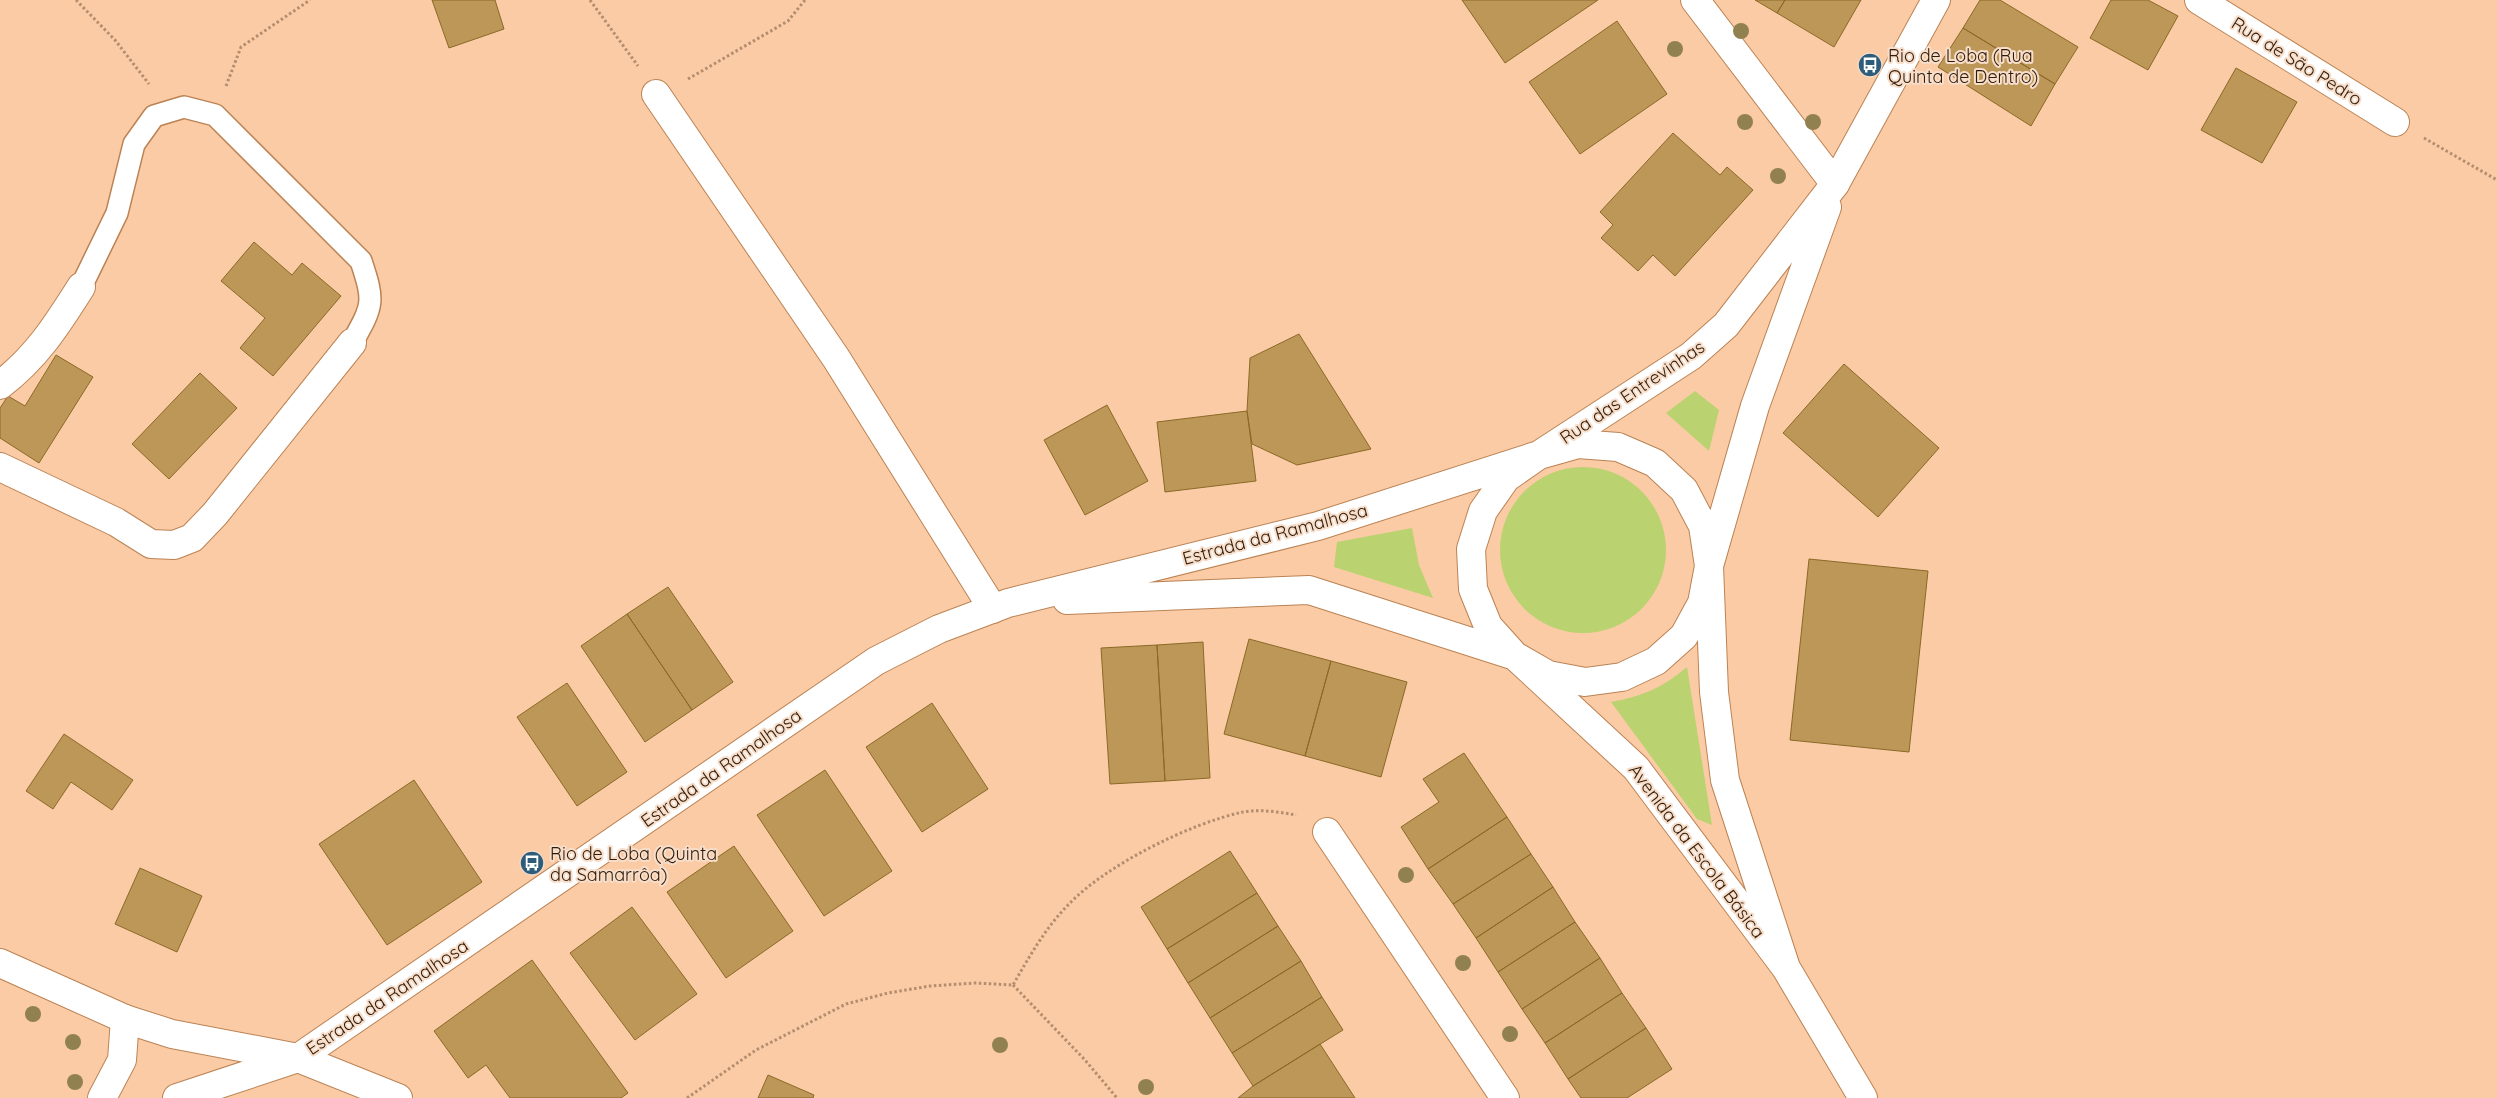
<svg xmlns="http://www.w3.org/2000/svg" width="2497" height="1098" font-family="Quicksand,sans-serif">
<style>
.green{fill:#bbd270}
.building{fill:#bc9757;stroke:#8c6927}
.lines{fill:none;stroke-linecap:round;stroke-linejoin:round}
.service-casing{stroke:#bb8354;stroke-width:24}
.minor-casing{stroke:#bb8354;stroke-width:30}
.tertiary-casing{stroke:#bb8354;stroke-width:30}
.path{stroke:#b48d6e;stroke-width:3;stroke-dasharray:2.5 2.5;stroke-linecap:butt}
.service{stroke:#fff;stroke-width:21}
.minor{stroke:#fff;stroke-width:28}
.tertiary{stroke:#fff;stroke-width:28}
.tree{fill:#918151}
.labels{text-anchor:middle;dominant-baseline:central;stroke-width:4;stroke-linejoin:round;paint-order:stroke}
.poi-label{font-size:18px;fill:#301a06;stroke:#f7decb;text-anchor:start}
.street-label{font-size:18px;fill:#301a06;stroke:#f7decb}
</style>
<rect width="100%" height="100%" fill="#fbcba5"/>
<!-- green -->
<path class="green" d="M 1695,391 L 1719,410 L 1709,451 L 1666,413 Z
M1500 550a83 83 0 1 1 166 0a83 83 0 1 1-166 0Z
M 1412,528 L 1419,565 L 1433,598 L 1334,567 L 1337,542 Z
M 1687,667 L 1712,825 L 1697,819 L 1611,702 C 1643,696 1662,688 1687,667 Z"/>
<!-- building -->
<path class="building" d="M 432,0 L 495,0 L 504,29 L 449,48 Z
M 1462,0 L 1598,0 L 1505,63 Z
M 1755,0 L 1785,0 L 1777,13 Z
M 1785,0 L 1861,0 L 1834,47 L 1777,13 Z
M 1980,0 L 2000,0 L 2078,47 L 2055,84 L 1963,28 Z
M 2111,0 L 2148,0 L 2178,16 L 2148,70 L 2090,38 Z
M 1617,21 L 1667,94 L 1580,154 L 1529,82 Z
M 1963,28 L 2055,84 L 2031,126 L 1938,67 Z
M 2236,68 L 2297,102 L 2262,163 L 2201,130 Z
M 1673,133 L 1720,175 L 1727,167 L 1753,190 L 1675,276 L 1653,255 L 1638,271 L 1601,238 L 1613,225 L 1600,212 Z
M 254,242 L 292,275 L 302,263 L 341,296 L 273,376 L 240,348 L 265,318 L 221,281 Z
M 1299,334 L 1371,449 L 1297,465 L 1252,444 L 1247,411 L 1250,358 Z
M 56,355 L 93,377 L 39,463 L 0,438 L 0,408 L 8,396 L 25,406 Z
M 1844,364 L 1939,448 L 1878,517 L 1783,433 Z
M 200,373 L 237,408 L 169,479 L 132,444 Z
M 1107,405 L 1148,481 L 1085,515 L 1044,440 Z
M 1247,411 L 1256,481 L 1165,492 L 1157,422 Z
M 1809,559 L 1928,571 L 1909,752 L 1790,740 Z
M 668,587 L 733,682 L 692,710 L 627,614 Z
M 627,614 L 692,710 L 645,742 L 581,646 Z
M 1249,639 L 1331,661 L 1305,756 L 1224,734 Z
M 1203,642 L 1210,778 L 1165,781 L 1157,645 Z
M 1157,645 L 1165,781 L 1110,784 L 1101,648 Z
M 1331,661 L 1407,682 L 1381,777 L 1305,756 Z
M 567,683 L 627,772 L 577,806 L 517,717 Z
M 932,703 L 988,789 L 922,832 L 866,747 Z
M 64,734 L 133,780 L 112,810 L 71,782 L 53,809 L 26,791 Z
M 1464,753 L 1507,817 L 1428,869 L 1401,827 L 1439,802 L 1423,779 Z
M 825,770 L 892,871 L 824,916 L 757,815 Z
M 414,780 L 482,882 L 387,945 L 319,844 Z
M 1507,817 L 1531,854 L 1453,904 L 1428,869 Z
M 734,846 L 793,931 L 726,978 L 667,892 Z
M 1230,851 L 1257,893 L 1167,949 L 1141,907 Z
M 1531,854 L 1553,887 L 1476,938 L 1453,904 Z
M 140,868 L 202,896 L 177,952 L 115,924 Z
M 1553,887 L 1575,922 L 1498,972 L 1476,938 Z
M 1257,893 L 1278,926 L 1188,983 L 1167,949 Z
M 632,907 L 697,994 L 635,1040 L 570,953 Z
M 1575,922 L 1600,958 L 1522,1009 L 1498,972 Z
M 1278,926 L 1301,961 L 1210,1018 L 1188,983 Z
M 1600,958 L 1622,993 L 1545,1043 L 1522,1009 Z
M 532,960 L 628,1093 L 621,1098 L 510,1098 L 486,1065 L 468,1078 L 434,1031 Z
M 1301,961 L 1322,997 L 1232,1053 L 1210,1018 Z
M 1622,993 L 1646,1028 L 1568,1079 L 1545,1043 Z
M 1322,997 L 1343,1030 L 1253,1086 L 1232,1053 Z
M 1646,1028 L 1672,1069 L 1627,1098 L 1581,1098 L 1568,1079 Z
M 1320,1044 L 1355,1098 L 1238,1098 L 1253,1086 Z
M 768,1075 L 814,1095 L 813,1098 L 758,1098 Z"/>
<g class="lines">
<!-- service casing -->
<g class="service-casing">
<path id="service" d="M 81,287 L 117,213 L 134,144 L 154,116 L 184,107 L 215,115 L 361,261 C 375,303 373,305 352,343"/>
</g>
<!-- minor casing -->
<g class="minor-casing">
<path id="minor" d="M 1695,0 L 1835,184
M 2199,0 L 2395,122
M 656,94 L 836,358 L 993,609
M 0,385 C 36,358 57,325 81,287
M 0,467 L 116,522 L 151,544 L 174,545 L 192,538 L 215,514 L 352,343
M 1327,832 L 1505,1098
M 102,1098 L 122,1060 L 125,1019
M 177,1098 L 298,1058 L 398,1098"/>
</g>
<!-- tertiary casing -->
<g class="tertiary-casing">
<path id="tertiary" d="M 1067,600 L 1309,590 L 1515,656 L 1548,675 L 1585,682 L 1622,677 L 1656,661 L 1684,636 L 1702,603 L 1709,566 L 1755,406 L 1827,207
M 0,963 L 125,1019 L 172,1034 L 298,1058 L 876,661 L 939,629 L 1008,603 L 1318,526 L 1539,455 L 1691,356 L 1726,325 L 1835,184 L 1936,0
M 1786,968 L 1725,780 L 1714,692 L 1709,566 L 1703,526 L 1684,490 L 1655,463 L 1618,447 L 1578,444 L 1539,455 L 1506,478 L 1483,511 L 1471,549 L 1473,589 L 1488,626 L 1515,656 L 1636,768 L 1786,968 L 1863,1098"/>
</g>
<!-- path -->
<path class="path" d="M 76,0 L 115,40 L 149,84
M 590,0 L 638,66
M 688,79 L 788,21 L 805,0
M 226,86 L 241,47 L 310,0
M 2424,138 L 2497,180
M 1013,985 L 1085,1060 L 1117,1098
M 687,1098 L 756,1050 L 846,1004 L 888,993 L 930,986 L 975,983 L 1013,985 C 1029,957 1046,927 1069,904 C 1106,865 1191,823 1243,812 C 1261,809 1279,812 1296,815"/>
<!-- service -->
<use href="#service" class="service"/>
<!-- minor -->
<use href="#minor" class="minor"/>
<!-- tertiary -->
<use href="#tertiary" class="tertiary"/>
</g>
<!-- trees -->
<g class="tree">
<circle cx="1741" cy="31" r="8"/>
<circle cx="1675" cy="49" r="8"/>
<circle cx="1745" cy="122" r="8"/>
<circle cx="1813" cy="122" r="8"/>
<circle cx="1778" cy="176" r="8"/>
<circle cx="1406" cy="875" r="8"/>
<circle cx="1463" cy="963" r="8"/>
<circle cx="33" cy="1014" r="8"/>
<circle cx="1510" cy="1034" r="8"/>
<circle cx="73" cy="1042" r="8"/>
<circle cx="1000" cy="1045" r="8"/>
<circle cx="75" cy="1082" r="8"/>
<circle cx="1146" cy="1087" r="8"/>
</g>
<!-- icons -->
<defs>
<g id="bus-disc" transform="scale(1.25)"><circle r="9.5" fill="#2e5c7b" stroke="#f7decb"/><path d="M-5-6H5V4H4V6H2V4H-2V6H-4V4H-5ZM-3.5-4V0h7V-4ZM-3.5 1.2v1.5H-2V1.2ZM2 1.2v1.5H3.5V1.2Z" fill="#fff"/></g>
</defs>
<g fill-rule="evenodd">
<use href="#bus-disc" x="1870" y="65"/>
<use href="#bus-disc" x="532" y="863"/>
</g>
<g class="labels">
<!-- poi labels -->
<g class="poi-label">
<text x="1888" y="55">Rio de Loba (Rua<tspan x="1888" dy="21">Quinta de Dentro)</tspan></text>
<text x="550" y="853">Rio de Loba (Quinta<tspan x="550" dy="21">da Samarrôa)</tspan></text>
</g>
<!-- street labels -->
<g class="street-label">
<text transform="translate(2297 61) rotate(32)">Rua de São Pedro</text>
<text transform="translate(1632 392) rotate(-34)">Rua das Entrevinhas</text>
<text transform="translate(1275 534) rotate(-15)">Estrada da Ramalhosa</text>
<text transform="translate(721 768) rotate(-35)">Estrada da Ramalhosa</text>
<text transform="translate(1697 851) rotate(53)">Avenida da Escola Básica</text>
<text transform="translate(387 997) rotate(-34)">Estrada da Ramalhosa</text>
</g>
</g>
</svg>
